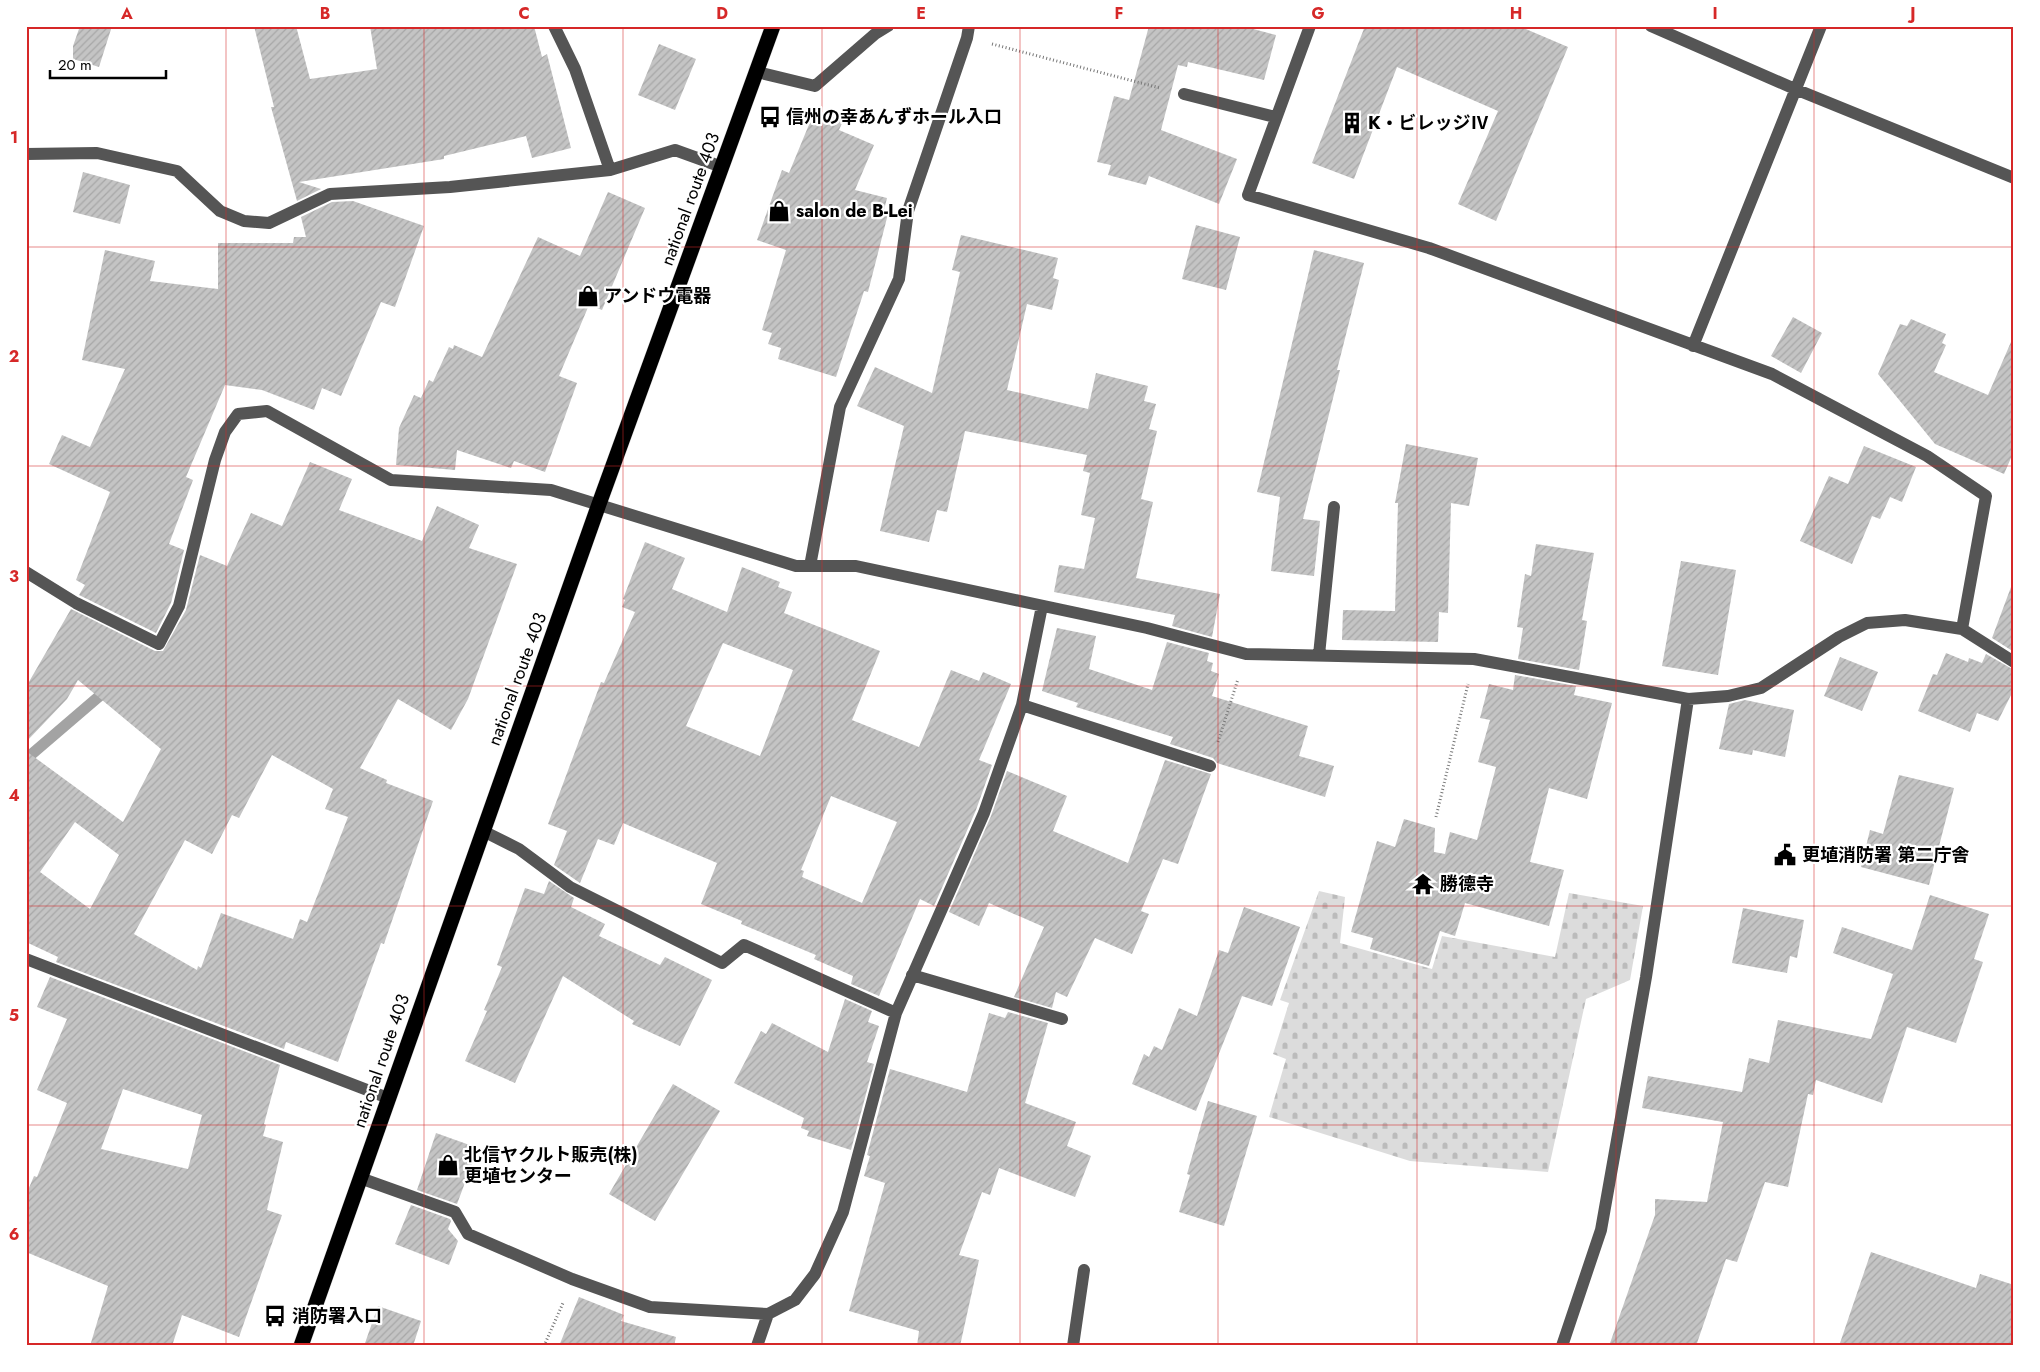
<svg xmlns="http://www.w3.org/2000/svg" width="2040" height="1372" font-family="Jost,'Noto Sans JP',sans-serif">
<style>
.cemetery{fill:url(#cemetery-stones)}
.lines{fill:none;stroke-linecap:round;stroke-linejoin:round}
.stream{stroke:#a3a3a3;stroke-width:11}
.building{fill:url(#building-hatch);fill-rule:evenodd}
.highway-casing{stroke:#dbdbdb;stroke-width:16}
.path{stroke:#777;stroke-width:3;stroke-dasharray:1 2.5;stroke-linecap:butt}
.minor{stroke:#555;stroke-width:12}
.highway{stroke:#000;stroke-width:15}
.grid{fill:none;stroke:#d62828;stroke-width:1;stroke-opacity:0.55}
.labels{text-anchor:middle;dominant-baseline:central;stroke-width:4.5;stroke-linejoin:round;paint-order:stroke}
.poi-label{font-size:18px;font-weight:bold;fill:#000;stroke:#fff;text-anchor:start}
.street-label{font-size:18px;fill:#000;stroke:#fff}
.neatline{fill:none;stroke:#d62828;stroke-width:2}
.grid-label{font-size:16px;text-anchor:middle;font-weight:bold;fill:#d62828}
</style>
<defs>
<pattern id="cemetery-stones" width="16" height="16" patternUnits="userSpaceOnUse" patternTransform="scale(1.25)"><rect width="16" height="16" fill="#dcdcdc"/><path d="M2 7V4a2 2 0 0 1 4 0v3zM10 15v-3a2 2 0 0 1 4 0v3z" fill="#bbb"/></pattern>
<pattern id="building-hatch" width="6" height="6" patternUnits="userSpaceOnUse" patternTransform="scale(1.25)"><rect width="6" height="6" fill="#c4c4c4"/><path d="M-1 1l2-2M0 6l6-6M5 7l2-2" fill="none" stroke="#a7a7a7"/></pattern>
</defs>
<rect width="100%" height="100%" fill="#fff"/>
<!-- cemetery -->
<path class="cemetery" d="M 1319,891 L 1345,897 L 1340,943 L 1432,969 L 1442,936 L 1555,957 L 1569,893 L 1643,906 L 1630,980 L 1586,999 L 1548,1172 L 1410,1161 L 1269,1117 L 1286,1059 L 1273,1054 L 1289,1003 L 1280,1000 Z"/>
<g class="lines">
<!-- stream -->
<path class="stream" d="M 26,759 L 110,687"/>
</g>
<!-- building -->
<path class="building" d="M 80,26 L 112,26 L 99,67 L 73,59 L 73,46 Z
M 254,26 L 296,26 L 310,79 L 377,69 L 370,26 L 534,26 L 542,57 L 547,54 L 571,148 L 532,158 L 526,136 L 444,156 L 444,159 L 299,182 L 321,189 L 297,201 L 271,107 L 274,107 Z
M 1149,26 L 1242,26 L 1276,35 L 1264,80 L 1188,62 L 1187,67 L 1178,65 L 1161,130 L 1237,159 L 1219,204 L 1149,176 L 1146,185 L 1108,175 L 1111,165 L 1097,162 L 1114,96 L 1129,100 Z
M 1365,26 L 1519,26 L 1568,47 L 1496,221 L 1458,204 L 1498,111 L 1397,67 L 1354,179 L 1312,163 Z
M 659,44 L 696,59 L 675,110 L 638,95 Z
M 815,110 L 843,121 L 839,130 L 874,145 L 855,190 L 887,198 L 884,210 L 889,210 L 868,292 L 864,291 L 836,377 L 778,359 L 781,348 L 768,344 L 772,333 L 762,330 L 786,250 L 757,240 L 782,170 L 789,173 Z
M 83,172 L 130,185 L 120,224 L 73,212 Z
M 608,192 L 645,208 L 602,310 L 589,305 L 559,376 L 577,383 L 545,472 L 514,461 L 511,468 L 457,450 L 455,470 L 396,465 L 399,428 L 414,395 L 421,398 L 429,380 L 433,382 L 449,347 L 453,349 L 454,345 L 482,357 L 538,237 L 580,256 Z
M 353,201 L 424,226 L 395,307 L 381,302 L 341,396 L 322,388 L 314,410 L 262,390 L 225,385 L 186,477 L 193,480 L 169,544 L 184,550 L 171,603 L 156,633 L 79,595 L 85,585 L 76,580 L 110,492 L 49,464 L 62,435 L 90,447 L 125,369 L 82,360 L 105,250 L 155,261 L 150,281 L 218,289 L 218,243 L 293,243 L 294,237 L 306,237 L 301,217 L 332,202 Z
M 1196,225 L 1240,237 L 1226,290 L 1182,279 Z
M 961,235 L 1058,258 L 1053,278 L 1059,280 L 1052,310 L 1027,304 L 1007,390 L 1088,409 L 1096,373 L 1148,386 L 1144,401 L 1156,404 L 1149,429 L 1157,431 L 1141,499 L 1153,502 L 1136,578 L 1220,594 L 1212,637 L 1172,626 L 1175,615 L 1054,592 L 1059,565 L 1084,569 L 1095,518 L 1081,515 L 1090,473 L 1083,471 L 1087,455 L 965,431 L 947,512 L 937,510 L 929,542 L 880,531 L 904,426 L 857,406 L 875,367 L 932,393 L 960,272 L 952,270 Z
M 1314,250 L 1364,263 L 1337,370 L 1340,370 L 1303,519 L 1320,521 L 1314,576 L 1271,571 L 1280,497 L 1257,492 Z
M 1793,317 L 1822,333 L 1801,373 L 1771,356 Z
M 1911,319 L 1946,334 L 1942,343 L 1946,345 L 1934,372 L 1988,395 L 2014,335 L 2014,451 L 2004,474 L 1935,444 L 1878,374 L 1900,324 L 1907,326 Z
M 1406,444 L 1478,458 L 1469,506 L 1451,503 L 1448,613 L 1439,612 L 1438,642 L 1342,640 L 1343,610 L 1395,611 L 1398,503 L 1395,503 Z
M 1864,446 L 1916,467 L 1902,502 L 1890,497 L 1880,519 L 1872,516 L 1852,564 L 1800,541 L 1829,476 L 1848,484 Z
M 310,462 L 352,479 L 339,510 L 422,541 L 437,506 L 479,525 L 469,548 L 517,564 L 468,699 L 451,730 L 398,699 L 360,768 L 387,780 L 386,783 L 433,801 L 384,944 L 381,943 L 338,1062 L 286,1042 L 284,1049 L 56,962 L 58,957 L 26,942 L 26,751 L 123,822 L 161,749 L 78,680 L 67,699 L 26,742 L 26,687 L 71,609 L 155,651 L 163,651 L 186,610 L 200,555 L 227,566 L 251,513 L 282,526 ZM 272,755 L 333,789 L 325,809 L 348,817 L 307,922 L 300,919 L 293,939 L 221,913 L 201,968 L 198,966 L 197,970 L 134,934 L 185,840 L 212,854 L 232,815 L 239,818 ZM 75,822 L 119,855 L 90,909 L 40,872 Z
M 645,542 L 685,558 L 672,589 L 727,612 L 742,567 L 780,582 L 778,587 L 792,592 L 784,613 L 880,651 L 852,720 L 919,747 L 951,670 L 979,681 L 983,672 L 1011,684 L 979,760 L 992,765 L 976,810 L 934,906 L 920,899 L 879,996 L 851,984 L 853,976 L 814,959 L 816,955 L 741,924 L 742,921 L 701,904 L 717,863 L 623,823 L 614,845 L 598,839 L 580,883 L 554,865 L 567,831 L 548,824 L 601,682 L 604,683 L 635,612 L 622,607 L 625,600 L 623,599 ZM 723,643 L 793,670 L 760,756 L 686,726 ZM 831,796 L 897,822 L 862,903 L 802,877 L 804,871 L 801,870 Z
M 1536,544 L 1594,553 L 1582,620 L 1587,621 L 1579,670 L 1518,659 L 1523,628 L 1517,627 L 1525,574 L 1531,576 Z
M 1681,561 L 1736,570 L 1718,675 L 1662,666 Z
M 2011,587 L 2014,588 L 2014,652 L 1992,638 Z
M 1057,628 L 1096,636 L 1089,669 L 1152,690 L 1167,642 L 1209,653 L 1207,661 L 1213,663 L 1211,671 L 1219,674 L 1212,696 L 1308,726 L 1299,756 L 1334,766 L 1325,797 L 1217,763 L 1213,758 L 1170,744 L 1173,737 L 1076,707 L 1078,703 L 1042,691 Z
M 1946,653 L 1968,662 L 1969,658 L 1982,663 L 1986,654 L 2014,670 L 2014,689 L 1998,721 L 1977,713 L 1970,732 L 1918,711 L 1933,674 L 1937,675 Z
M 1840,657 L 1878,672 L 1862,711 L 1824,696 Z
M 1515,675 L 1576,686 L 1574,695 L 1612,703 L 1587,799 L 1549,788 L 1530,862 L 1564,870 L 1549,926 L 1465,903 L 1455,936 L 1440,931 L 1429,966 L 1370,949 L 1373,938 L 1351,932 L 1377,841 L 1395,847 L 1404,819 L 1435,828 L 1434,852 L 1445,854 L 1450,832 L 1477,840 L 1496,767 L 1478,762 L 1490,720 L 1480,718 L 1489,684 L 1513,690 Z
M 1745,700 L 1794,710 L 1785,757 L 1753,750 L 1752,755 L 1719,749 L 1729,704 Z
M 1165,760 L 1211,774 L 1178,864 L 1163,859 L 1141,911 L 1149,914 L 1132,954 L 1095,938 L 1067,997 L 1056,992 L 1052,1008 L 1014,997 L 1044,927 L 989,903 L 979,926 L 949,912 L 991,816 L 1007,771 L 1067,796 L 1053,831 L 1128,863 Z
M 1899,775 L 1954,788 L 1929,885 L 1861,867 L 1870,830 L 1883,834 Z
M 549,881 L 574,898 L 571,907 L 605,924 L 599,936 L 660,965 L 665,957 L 712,980 L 680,1046 L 632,1024 L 634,1021 L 563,976 L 515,1083 L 465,1061 L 487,1011 L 484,1010 L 502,967 L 497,965 L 525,888 L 544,894 Z
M 1930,895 L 1989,914 L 1974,959 L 1983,962 L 1956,1043 L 1907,1027 L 1882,1103 L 1816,1080 L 1813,1095 L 1808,1094 L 1788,1187 L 1765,1182 L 1737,1262 L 1726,1259 L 1696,1346 L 1609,1346 L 1655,1215 L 1655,1199 L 1707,1202 L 1723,1122 L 1642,1108 L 1648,1076 L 1742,1092 L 1749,1058 L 1769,1063 L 1778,1020 L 1871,1039 L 1893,974 L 1833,953 L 1842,927 L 1912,950 Z
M 1244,907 L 1300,927 L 1272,1006 L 1242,996 L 1196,1111 L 1132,1084 L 1144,1054 L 1149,1057 L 1154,1046 L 1162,1050 L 1179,1008 L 1197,1016 L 1219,950 L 1228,953 Z
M 1743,908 L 1804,920 L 1797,958 L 1790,956 L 1787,973 L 1732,963 Z
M 50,977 L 280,1065 L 264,1124 L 266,1125 L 263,1136 L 283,1142 L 267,1210 L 282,1215 L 239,1337 L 182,1315 L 172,1346 L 90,1346 L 108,1286 L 26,1252 L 26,1195 L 34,1176 L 37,1177 L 67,1103 L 37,1090 L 67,1019 L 37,1007 ZM 123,1089 L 202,1115 L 188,1169 L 101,1149 Z
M 845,999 L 872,1011 L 868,1022 L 879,1026 L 867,1062 L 874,1064 L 851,1150 L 807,1136 L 809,1131 L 801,1128 L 804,1118 L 734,1083 L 761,1031 L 766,1034 L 772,1023 L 828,1052 Z
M 1008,1012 L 1048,1023 L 1025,1103 L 1076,1122 L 1067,1146 L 1091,1156 L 1075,1197 L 999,1168 L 990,1195 L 982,1192 L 959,1255 L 979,1260 L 960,1346 L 917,1346 L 919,1331 L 849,1311 L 885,1183 L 864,1176 L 870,1156 L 867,1155 L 890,1069 L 967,1092 L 989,1013 L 1005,1018 Z
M 673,1084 L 720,1111 L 655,1221 L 609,1194 Z
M 1208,1101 L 1257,1116 L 1224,1226 L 1179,1212 L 1190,1175 L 1187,1174 Z
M 436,1133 L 478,1148 L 457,1204 L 417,1190 Z
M 411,1205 L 450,1219 L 451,1221 L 448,1229 L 458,1241 L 449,1265 L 395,1244 Z
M 1871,1252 L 1976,1288 L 1980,1274 L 2014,1285 L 2014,1346 L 1839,1346 Z
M 579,1297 L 624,1315 L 621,1321 L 676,1337 L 674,1346 L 559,1346 Z
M 378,1306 L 421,1321 L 413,1346 L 364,1346 Z"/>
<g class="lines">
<!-- highway casing -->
<g class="highway-casing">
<path id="highway" d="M 301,1346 L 599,504 L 773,26"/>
</g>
<!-- path -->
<path class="path" d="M 992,44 L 1160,88
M 1218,742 L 1238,679
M 1436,817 L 1468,684
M 544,1346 L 563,1303"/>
<!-- minor -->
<path class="minor" d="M 554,26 L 575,69 L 610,170
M 1310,26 L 1248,195 L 1429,248 L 1772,374 L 1927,456 L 1986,496 L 1962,629
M 1651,26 L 1795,89 L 2014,178
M 757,72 L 815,86 L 875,34 L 888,26
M 1184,94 L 1275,117
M 26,154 L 97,153 L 177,171 L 220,211 L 244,221 L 269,223 L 330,194 L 450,187 L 610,170 L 675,150 L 722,167
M 1693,346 L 1821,26
M 810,566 L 840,407 L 899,279 L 908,211 L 967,38 L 969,26
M 26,572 L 76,603 L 159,644 L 179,606 L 215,460 L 225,432 L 238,414 L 267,411 L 391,480 L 551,490 L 796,566 L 856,566 L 1147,628 L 1246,654 L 1474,659 L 1688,699 L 1728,696 L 1761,688 L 1839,637 L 1867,623 L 1905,620 L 1962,629 L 2014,662
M 1319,655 L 1334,507
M 1022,705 L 1210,766
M 483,831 L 519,849 L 570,887 L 722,963 L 744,945 L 896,1013
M 26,959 L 388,1098
M 912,975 L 1062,1019
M 360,1178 L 455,1212 L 468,1234 L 572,1279 L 650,1307 L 768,1314
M 757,1346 L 768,1314 L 795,1300 L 815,1274 L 843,1212 L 896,1013 L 984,813 L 1022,705 L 1042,606
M 1073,1346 L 1084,1270
M 1562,1346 L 1601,1230 L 1646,977 L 1688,699"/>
<!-- highway -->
<use href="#highway" class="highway"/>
</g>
<!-- grid -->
<path class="grid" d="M 226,26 L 226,1346M 424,26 L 424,1346M 623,26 L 623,1346M 822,26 L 822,1346M 1020,26 L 1020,1346M 1218,26 L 1218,1346M 1417,26 L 1417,1346M 1616,26 L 1616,1346M 1814,26 L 1814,1346M 26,247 L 2014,247M 26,466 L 2014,466M 26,686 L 2014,686M 26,906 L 2014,906M 26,1125 L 2014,1125"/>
<!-- icons -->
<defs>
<g id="bus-bare" transform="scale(1.725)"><path d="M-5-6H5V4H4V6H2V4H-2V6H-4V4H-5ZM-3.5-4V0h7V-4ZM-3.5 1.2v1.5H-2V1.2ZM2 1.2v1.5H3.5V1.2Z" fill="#000" stroke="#fff" stroke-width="2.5" paint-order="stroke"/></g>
<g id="building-bare" transform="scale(1.725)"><path d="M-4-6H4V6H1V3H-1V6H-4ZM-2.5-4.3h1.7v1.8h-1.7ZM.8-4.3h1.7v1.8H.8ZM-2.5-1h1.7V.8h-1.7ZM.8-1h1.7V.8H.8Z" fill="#000" stroke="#fff" stroke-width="2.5" paint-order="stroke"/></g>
<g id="shop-bare" transform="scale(1.725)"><path d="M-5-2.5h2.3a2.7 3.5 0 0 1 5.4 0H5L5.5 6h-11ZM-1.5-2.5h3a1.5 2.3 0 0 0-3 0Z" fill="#000" stroke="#fff" stroke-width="2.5" paint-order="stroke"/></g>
<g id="civic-bare" transform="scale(1.725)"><path d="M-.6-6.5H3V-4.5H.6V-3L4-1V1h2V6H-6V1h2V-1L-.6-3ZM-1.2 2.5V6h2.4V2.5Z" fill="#000" stroke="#fff" stroke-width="2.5" paint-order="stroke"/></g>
<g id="temple-bare" transform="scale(1.725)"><path d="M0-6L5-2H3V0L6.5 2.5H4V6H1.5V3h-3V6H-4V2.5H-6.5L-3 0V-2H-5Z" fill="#000" stroke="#fff" stroke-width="2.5" paint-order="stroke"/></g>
</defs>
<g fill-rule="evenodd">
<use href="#bus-bare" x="770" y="117"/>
<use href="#building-bare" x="1352" y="123"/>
<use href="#shop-bare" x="779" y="211"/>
<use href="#shop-bare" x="588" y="296"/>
<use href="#civic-bare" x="1785" y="855"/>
<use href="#temple-bare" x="1423" y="884"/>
<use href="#shop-bare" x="448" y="1165"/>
<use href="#bus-bare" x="275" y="1316"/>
</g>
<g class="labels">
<!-- poi labels -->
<g class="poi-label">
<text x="786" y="117">信州の幸あんずホール入口</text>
<text x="1368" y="123">K・ビレッジⅣ</text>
<text x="796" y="211">salon de B-Lei</text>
<text x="604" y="296">アンドウ電器</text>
<text x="1802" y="855">更埴消防署 第二庁舎</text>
<text x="1440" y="884">勝德寺</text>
<text x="464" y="1155">北信ヤクルト販売(株)<tspan x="464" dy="21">更埴センター</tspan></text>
<text x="292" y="1316">消防署入口</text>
</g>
<!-- street labels -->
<g class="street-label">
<text transform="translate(690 199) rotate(-70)">national route 403</text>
<text transform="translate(517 679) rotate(-70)">national route 403</text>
<text transform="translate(381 1061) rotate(-71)">national route 403</text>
</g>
</g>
<!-- border -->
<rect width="2040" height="1372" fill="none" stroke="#ffffff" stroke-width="55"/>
<!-- scale -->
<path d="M50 70v8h116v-8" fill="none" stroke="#000000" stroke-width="2.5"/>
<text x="58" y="70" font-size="15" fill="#000000" stroke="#ffffff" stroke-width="4" paint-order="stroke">20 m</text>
<rect x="28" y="28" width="1984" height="1316" class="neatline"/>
<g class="grid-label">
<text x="127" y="19">A</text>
<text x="325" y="19">B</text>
<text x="524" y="19">C</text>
<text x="722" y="19">D</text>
<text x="921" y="19">E</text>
<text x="1119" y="19">F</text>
<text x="1318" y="19">G</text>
<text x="1516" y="19">H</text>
<text x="1715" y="19">I</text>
<text x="1913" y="19">J</text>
<text x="14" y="143">1</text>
<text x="14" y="362">2</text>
<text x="14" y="582">3</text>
<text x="14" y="801">4</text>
<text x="14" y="1021">5</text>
<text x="14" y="1240">6</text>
</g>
</svg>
